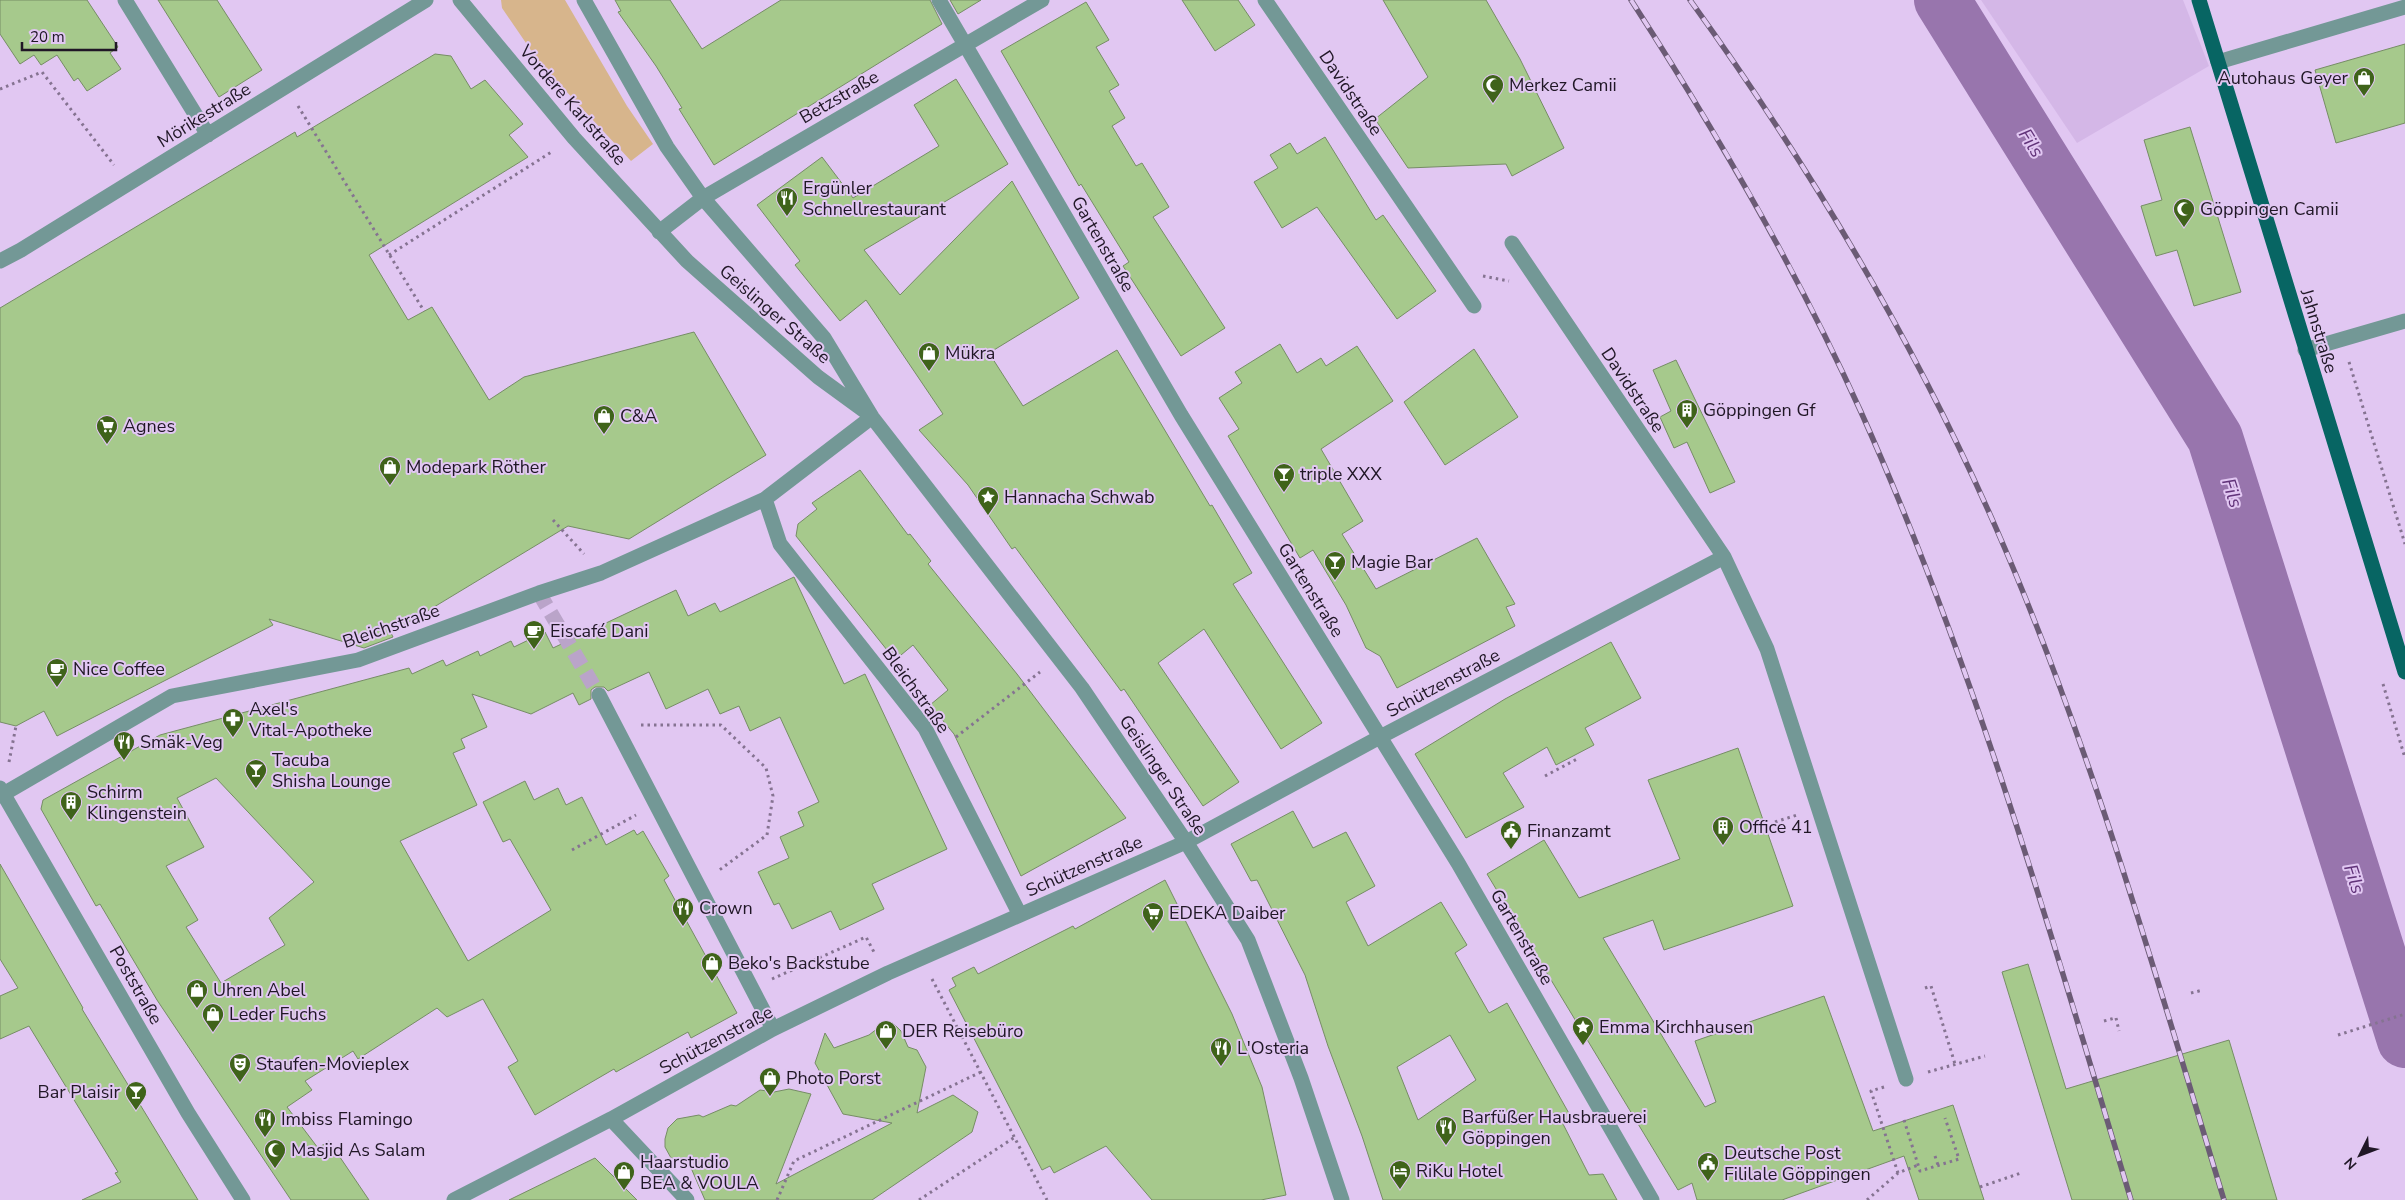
<svg xmlns="http://www.w3.org/2000/svg" width="2405" height="1200" font-family="'Nunito Sans',sans-serif">
<style>
.built{fill:#d4b7e7}
.green{fill:#d7b58c}
.lines{fill:none;stroke-linecap:round;stroke-linejoin:round}
.river{stroke:#9875ad;stroke-width:56}
.building{fill:#a6c98c;stroke:#768d65;fill-rule:evenodd}
.minor-tunnel{stroke:#baa4c9;stroke-width:15;stroke-dasharray:15 8;stroke-linecap:butt}
.path{stroke:#857391;stroke-width:3;stroke-dasharray:2.5 4;stroke-linecap:butt}
.minor{stroke:#739896;stroke-width:15}
.major{stroke:#076563;stroke-width:15}
.rail-casing{stroke:#6b5b75;stroke-width:5.5}
.rail{stroke:#e1c7f2;stroke-width:4;stroke-dasharray:11;stroke-linecap:butt}
.labels{text-anchor:middle;dominant-baseline:central;stroke-width:4;stroke-linejoin:round;paint-order:stroke}
.poi-label{font-size:18px;fill:#201726;stroke:#e1c7f2;text-anchor:start}
.street-label{font-size:18px;fill:#201726;stroke:#e1c7f2}
.water-label{font-size:19px;font-style:italic;fill:#613379;stroke:#e1c7f2}
</style>
<rect width="100%" height="100%" fill="#e1c7f2"/>
<!-- built -->
<path class="built" d="M 1981,0 L 2183,0 L 2209,66 L 2077,143 Z"/>
<!-- green -->
<path class="green" d="M 501,0 L 565,0 L 627,106 L 653,144 L 631,161 L 539,62 L 502,8 Z"/>
<g class="lines">
<!-- river -->
<path class="river" d="M 1942,0 L 2215,438 L 2405,1040"/>
</g>
<!-- building -->
<path class="building" d="M 0,0 L 87,0 L 118,47 L 110,53 L 121,69 L 87,91 L 78,78 L 74,81 L 57,55 L 41,65 L 34,55 L 20,64 L 0,34 Z
M 158,0 L 217,0 L 262,70 L 219,97 Z
M 615,0 L 670,0 L 702,49 L 781,0 L 930,0 L 942,24 L 714,165 L 679,109 L 682,108 L 656,66 L 618,12 L 621,11 Z
M 950,0 L 981,0 L 958,14 Z
M 1182,0 L 1238,0 L 1255,25 L 1215,51 Z
M 1383,0 L 1486,0 L 1520,59 L 1564,148 L 1512,176 L 1506,164 L 1408,168 L 1375,119 L 1428,77 Z
M 1086,2 L 1109,40 L 1096,47 L 1119,85 L 1109,91 L 1125,118 L 1112,126 L 1136,166 L 1142,163 L 1169,207 L 1153,217 L 1225,328 L 1181,356 L 1123,266 L 1129,262 L 1081,184 L 1079,186 L 1001,51 Z
M 2405,44 L 2405,123 L 2336,143 L 2315,70 Z
M 435,54 L 451,56 L 471,89 L 485,80 L 523,124 L 509,135 L 528,157 L 369,255 L 408,320 L 432,307 L 489,400 L 524,377 L 694,332 L 766,455 L 629,539 L 568,526 L 391,633 L 393,637 L 364,648 L 269,619 L 273,625 L 57,736 L 44,711 L 16,726 L 0,722 L 0,308 L 295,132 L 297,137 Z
M 956,79 L 1008,164 L 864,250 L 900,295 L 1012,181 L 1079,298 L 989,353 L 1023,406 L 1117,350 L 1210,506 L 1212,505 L 1252,573 L 1233,584 L 1322,723 L 1281,749 L 1204,629 L 1158,663 L 1239,782 L 1203,806 L 1124,689 L 1121,691 L 1015,547 L 1012,549 L 968,485 L 919,430 L 943,414 L 866,300 L 840,321 L 795,265 L 800,261 L 757,205 L 822,157 L 853,198 L 939,146 L 914,105 Z
M 2190,127 L 2241,292 L 2194,306 L 2177,250 L 2156,256 L 2141,206 L 2162,200 L 2144,140 Z
M 1325,137 L 1376,220 L 1383,215 L 1436,291 L 1397,319 L 1317,207 L 1282,228 L 1254,182 L 1278,168 L 1270,155 L 1290,143 L 1297,154 Z
M 1280,344 L 1297,373 L 1321,358 L 1326,366 L 1357,346 L 1393,401 L 1321,449 L 1363,521 L 1342,534 L 1376,589 L 1477,538 L 1515,604 L 1506,607 L 1515,626 L 1397,688 L 1380,656 L 1366,648 L 1346,605 L 1313,550 L 1300,558 L 1228,436 L 1239,429 L 1219,398 L 1242,383 L 1235,372 Z
M 1474,349 L 1518,417 L 1445,465 L 1404,402 Z
M 1676,360 L 1735,482 L 1710,493 L 1687,442 L 1674,448 L 1660,417 L 1671,411 L 1653,370 Z
M 860,470 L 908,535 L 910,534 L 931,561 L 928,564 L 1017,674 L 1126,818 L 1021,876 L 954,734 L 930,705 L 948,690 L 913,645 L 895,660 L 796,536 L 798,524 L 817,509 L 812,503 Z
M 794,577 L 844,684 L 865,674 L 947,849 L 872,884 L 884,909 L 840,930 L 831,911 L 792,929 L 779,903 L 774,905 L 758,872 L 789,858 L 780,837 L 804,826 L 798,812 L 819,802 L 780,717 L 750,731 L 739,706 L 720,714 L 708,689 L 666,709 L 649,672 L 608,691 L 604,687 L 595,687 L 591,690 L 591,699 L 579,705 L 573,693 L 531,714 L 472,694 L 487,727 L 461,739 L 465,748 L 453,753 L 477,805 L 400,841 L 468,961 L 551,910 L 510,839 L 503,842 L 483,802 L 525,781 L 534,800 L 558,788 L 566,805 L 582,797 L 606,845 L 634,830 L 637,835 L 643,831 L 669,876 L 664,880 L 737,1013 L 691,1038 L 688,1032 L 616,1072 L 614,1069 L 535,1115 L 508,1067 L 518,1061 L 483,999 L 447,1017 L 437,1008 L 358,1059 L 353,1051 L 305,1081 L 312,1090 L 287,1107 L 318,1148 L 329,1141 L 369,1200 L 291,1200 L 157,1000 L 100,904 L 96,906 L 41,809 L 43,800 L 160,735 L 409,668 L 412,674 L 443,660 L 446,666 L 478,651 L 480,656 L 511,641 L 514,647 L 545,632 L 553,648 L 676,590 L 688,616 L 715,603 L 720,612 ZM 216,778 L 314,882 L 269,918 L 285,945 L 221,983 L 186,927 L 198,920 L 166,866 L 204,847 L 177,798 Z
M 1611,642 L 1641,698 L 1585,728 L 1594,745 L 1556,765 L 1547,747 L 1503,773 L 1524,807 L 1466,838 L 1415,754 L 1505,699 Z
M 1738,748 L 1793,906 L 1664,950 L 1653,920 L 1603,938 L 1705,1107 L 1716,1102 L 1695,1041 L 1824,996 L 1873,1131 L 1953,1105 L 1984,1200 L 1919,1200 L 1904,1156 L 1782,1200 L 1697,1200 L 1692,1183 L 1678,1190 L 1487,874 L 1544,840 L 1579,898 L 1680,859 L 1648,780 Z
M 1293,811 L 1313,848 L 1346,832 L 1375,886 L 1346,902 L 1368,946 L 1441,902 L 1467,945 L 1455,953 L 1489,1013 L 1507,1003 L 1571,1117 L 1562,1122 L 1589,1175 L 1603,1174 L 1617,1200 L 1383,1200 L 1362,1136 L 1328,1046 L 1305,975 L 1257,880 L 1251,881 L 1231,844 ZM 1450,1035 L 1476,1080 L 1418,1120 L 1397,1067 Z
M 0,864 L 83,1008 L 82,1009 L 198,1200 L 82,1200 L 121,1182 L 115,1173 L 118,1172 L 29,1026 L 0,1039 L 0,996 L 18,988 L 0,959 Z
M 1165,880 L 1232,1014 L 1262,1087 L 1286,1195 L 1261,1200 L 1152,1200 L 1106,1146 L 1054,1173 L 1050,1166 L 1042,1170 L 949,990 L 956,986 L 952,978 L 974,967 L 978,974 L 1073,926 L 1075,929 Z
M 2028,964 L 2066,1089 L 2229,1040 L 2277,1200 L 2072,1200 L 2002,972 Z
M 893,1023 L 901,1031 L 908,1047 L 917,1050 L 926,1067 L 917,1113 L 953,1095 L 978,1112 L 972,1132 L 872,1200 L 705,1200 L 688,1161 L 671,1158 L 665,1147 L 665,1139 L 668,1128 L 677,1119 L 699,1115 L 703,1117 L 731,1105 L 736,1106 L 760,1090 L 774,1092 L 789,1089 L 811,1094 L 776,1184 L 892,1123 L 843,1114 L 815,1063 L 825,1033 L 834,1048 L 869,1035 L 882,1025 Z
M 595,1158 L 637,1200 L 509,1200 Z"/>
<g class="lines">
<!-- minor-tunnel -->
<path class="minor-tunnel" d="M 539,593 L 599,695"/>
<!-- path -->
<path class="path" d="M 0,89 L 42,72 L 114,165
M 298,106 L 424,311
M 389,255 L 553,151
M 1483,276 L 1509,281
M 2349,362 L 2405,544
M 553,520 L 584,554
M 2383,684 L 2405,758
M 641,725 L 721,725 L 766,768 L 773,796 L 767,835 L 718,871
M 956,737 L 1040,672
M 9,762 L 16,726
M 1545,776 L 1579,758
M 1775,822 L 1797,815
M 572,850 L 636,815
M 772,979 L 866,937 L 875,954
M 932,979 L 1047,1200
M 1925,988 L 1931,986 L 1955,1064
M 2191,993 L 2203,990
M 2116,1018 L 2119,1031
M 2104,1021 L 2115,1018
M 2338,1035 L 2405,1014
M 1928,1072 L 1985,1056
M 1884,1087 L 1871,1091 L 1898,1173
M 1904,1120 L 1920,1171 L 1959,1159 L 1945,1118
M 1935,1156 L 1938,1165
M 1980,1187 L 2021,1173
M 777,1200 L 794,1161 L 981,1072
M 919,1200 L 1015,1137
M 1867,1200 L 1898,1173 L 1918,1165"/>
<!-- minor -->
<path class="minor" d="M 125,0 L 208,135
M 460,0 L 574,138 L 687,261 L 818,377 L 866,412
M 584,0 L 667,147 L 703,198 L 824,338 L 872,417 L 1082,688 L 1186,842 L 1248,940 L 1301,1078 L 1342,1200
M 939,0 L 1181,415 L 1458,863 L 1652,1200
M 1265,0 L 1474,306
M 2218,62 L 2405,7
M 659,232 L 703,198 L 1042,0
M 1512,243 L 1724,557 L 1767,649 L 1906,1079
M 0,261 L 21,250 L 426,0
M 2305,350 L 2405,321
M 765,499 L 780,544 L 925,728 L 1020,915
M 599,695 L 773,1029
M 0,788 L 188,1113 L 243,1200
M 0,796 L 172,696 L 358,660 L 539,593 L 601,573 L 765,499 L 872,417
M 611,1119 L 687,1200
M 454,1200 L 611,1119 L 773,1029 L 888,973 L 1186,842 L 1380,737 L 1724,557"/>
<!-- major -->
<path class="major" d="M 2199,0 L 2405,672"/>
<!-- rail casing -->
<g class="rail-casing">
<path id="rail" d="M 1631,0 C 1717,133 1796,268 1861,412 C 1975,666 2051,934 2131,1200
M 1690,0 C 1809,165 1914,341 1996,528 C 2091,745 2155,973 2224,1200"/>
</g>
<!-- rail -->
<use href="#rail" class="rail"/>
</g>
<!-- icons -->
<defs>
<g id="shop-pin" transform="scale(1.125)"><path d="M0 17L-7.5 6A9.5 9.5 0 1 1 7.5 6Z" fill="#3f631a" stroke="#e1c7f2"/><path d="M-5-2.5h2.3a2.7 3.5 0 0 1 5.4 0H5L5.5 6h-11ZM-1.5-2.5h3a1.5 2.3 0 0 0-3 0Z" fill="#fff"/></g>
<g id="mosque-pin" transform="scale(1.125)"><path d="M0 17L-7.5 6A9.5 9.5 0 1 1 7.5 6Z" fill="#3f631a" stroke="#e1c7f2"/><path d="M3.5-4.9A6 6 0 1 0 3.5 4.9A5 5 0 1 1 3.5-4.9Z" fill="#fff"/></g>
<g id="restaurant-pin" transform="scale(1.125)"><path d="M0 17L-7.5 6A9.5 9.5 0 1 1 7.5 6Z" fill="#3f631a" stroke="#e1c7f2"/><path d="M-5-6h1v4h1v-4h1v4h1v-4h1v5L-1.5 .5V6h-2V.5L-5-1ZM5-6V6H3V1.5H1.5Q1.5-4 5-6Z" fill="#fff"/></g>
<g id="building-pin" transform="scale(1.125)"><path d="M0 17L-7.5 6A9.5 9.5 0 1 1 7.5 6Z" fill="#3f631a" stroke="#e1c7f2"/><path d="M-4-6H4V6H1V3H-1V6H-4ZM-2.5-4.3h1.7v1.8h-1.7ZM.8-4.3h1.7v1.8H.8ZM-2.5-1h1.7V.8h-1.7ZM.8-1h1.7V.8H.8Z" fill="#fff"/></g>
<g id="supermarket-pin" transform="scale(1.125)"><path d="M0 17L-7.5 6A9.5 9.5 0 1 1 7.5 6Z" fill="#3f631a" stroke="#e1c7f2"/><path d="M-6-5.5h2.5l.6 2H6L4.5 2H-2.5L-4.4-4H-6ZM-1.5 3.2a1.3 1.3 0 1 0 .1 0ZM3 3.2a1.3 1.3 0 1 0 .1 0Z" fill="#fff"/></g>
<g id="bar-pin" transform="scale(1.125)"><path d="M0 17L-7.5 6A9.5 9.5 0 1 1 7.5 6Z" fill="#3f631a" stroke="#e1c7f2"/><path d="M-6-5H6L.8 .8V4.5H3.5V6h-7V4.5H-.8V.8Z" fill="#fff"/></g>
<g id="sight-pin" transform="scale(1.125)"><path d="M0 17L-7.5 6A9.5 9.5 0 1 1 7.5 6Z" fill="#3f631a" stroke="#e1c7f2"/><path d="M0-6L1.8-2.2L6-1.7L2.9 1.2L3.7 5.4L0 3.3L-3.7 5.4L-2.9 1.2L-6-1.7L-1.8-2.2Z" fill="#fff"/></g>
<g id="cafe-pin" transform="scale(1.125)"><path d="M0 17L-7.5 6A9.5 9.5 0 1 1 7.5 6Z" fill="#3f631a" stroke="#e1c7f2"/><path d="M-5.5-4.5H6V0H3Q3 3.5 0 3.5H-2.5Q-5.5 3.5-5.5 0ZM3-3.2v2h1.7v-2ZM-6 4.5H4V6H-6Z" fill="#fff"/></g>
<g id="pharmacy-pin" transform="scale(1.125)"><path d="M0 17L-7.5 6A9.5 9.5 0 1 1 7.5 6Z" fill="#3f631a" stroke="#e1c7f2"/><path d="M-2-6h4v4h4v4h-4v4h-4v-4h-4v-4h4Z" fill="#fff"/></g>
<g id="civic-pin" transform="scale(1.125)"><path d="M0 17L-7.5 6A9.5 9.5 0 1 1 7.5 6Z" fill="#3f631a" stroke="#e1c7f2"/><path d="M-.6-6.5H3V-4.5H.6V-3L4-1V1h2V6H-6V1h2V-1L-.6-3ZM-1.2 2.5V6h2.4V2.5Z" fill="#fff"/></g>
<g id="theatre-pin" transform="scale(1.125)"><path d="M0 17L-7.5 6A9.5 9.5 0 1 1 7.5 6Z" fill="#3f631a" stroke="#e1c7f2"/><path d="M-5-5.5Q0-4 5-5.5V0Q5 5 0 6Q-5 5-5 0ZM-3.3-2.5H-1v1.5H-3.3ZM1-2.5H3.3v1.5H1ZM-2.8 1Q0 5.5 2.8 1Z" fill="#fff"/></g>
<g id="hotel-pin" transform="scale(1.125)"><path d="M0 17L-7.5 6A9.5 9.5 0 1 1 7.5 6Z" fill="#3f631a" stroke="#e1c7f2"/><path d="M-6-4.5h1.5V1H6V5H4.5V3h-9V5H-6ZM-4 0a1.8 1.8 0 1 1 3.6 0ZM.5 0V-2.5h3Q6-2.5 6 0Z" fill="#fff"/></g>
</defs>
<g fill-rule="evenodd">
<use href="#shop-pin" x="2364" y="78"/>
<use href="#mosque-pin" x="1493" y="85"/>
<use href="#restaurant-pin" x="787" y="198"/>
<use href="#mosque-pin" x="2184" y="209"/>
<use href="#shop-pin" x="929" y="353"/>
<use href="#building-pin" x="1687" y="410"/>
<use href="#shop-pin" x="604" y="416"/>
<use href="#supermarket-pin" x="107" y="426"/>
<use href="#shop-pin" x="390" y="467"/>
<use href="#bar-pin" x="1284" y="474"/>
<use href="#sight-pin" x="988" y="497"/>
<use href="#bar-pin" x="1335" y="562"/>
<use href="#cafe-pin" x="534" y="631"/>
<use href="#cafe-pin" x="57" y="669"/>
<use href="#pharmacy-pin" x="233" y="719"/>
<use href="#restaurant-pin" x="124" y="742"/>
<use href="#bar-pin" x="256" y="770"/>
<use href="#building-pin" x="71" y="802"/>
<use href="#building-pin" x="1723" y="827"/>
<use href="#civic-pin" x="1511" y="831"/>
<use href="#restaurant-pin" x="683" y="908"/>
<use href="#supermarket-pin" x="1153" y="913"/>
<use href="#shop-pin" x="712" y="963"/>
<use href="#shop-pin" x="197" y="990"/>
<use href="#shop-pin" x="213" y="1014"/>
<use href="#sight-pin" x="1583" y="1027"/>
<use href="#shop-pin" x="886" y="1031"/>
<use href="#restaurant-pin" x="1221" y="1048"/>
<use href="#theatre-pin" x="240" y="1064"/>
<use href="#shop-pin" x="770" y="1078"/>
<use href="#bar-pin" x="136" y="1092"/>
<use href="#restaurant-pin" x="265" y="1119"/>
<use href="#restaurant-pin" x="1446" y="1127"/>
<use href="#mosque-pin" x="275" y="1150"/>
<use href="#civic-pin" x="1708" y="1163"/>
<use href="#hotel-pin" x="1400" y="1171"/>
<use href="#shop-pin" x="624" y="1172"/>
</g>
<g class="labels">
<!-- poi labels -->
<g class="poi-label">
<text x="2348" y="78" text-anchor="end">Autohaus Geyer</text>
<text x="1509" y="85">Merkez Camii</text>
<text x="803" y="188">Ergünler<tspan x="803" dy="21">Schnellrestaurant</tspan></text>
<text x="2200" y="209">Göppingen Camii</text>
<text x="945" y="353">Mükra</text>
<text x="1703" y="410">Göppingen Gf</text>
<text x="620" y="416">C&amp;A</text>
<text x="123" y="426">Agnes</text>
<text x="406" y="467">Modepark Röther</text>
<text x="1300" y="474">triple XXX</text>
<text x="1004" y="497">Hannacha Schwab</text>
<text x="1351" y="562">Magie Bar</text>
<text x="550" y="631">Eiscafé Dani</text>
<text x="73" y="669">Nice Coffee</text>
<text x="249" y="709">Axel's<tspan x="249" dy="21">Vital-Apotheke</tspan></text>
<text x="140" y="742">Smäk-Veg</text>
<text x="272" y="760">Tacuba<tspan x="272" dy="21">Shisha Lounge</tspan></text>
<text x="87" y="792">Schirm<tspan x="87" dy="21">Klingenstein</tspan></text>
<text x="1739" y="827">Office 41</text>
<text x="1527" y="831">Finanzamt</text>
<text x="699" y="908">Crown</text>
<text x="1169" y="913">EDEKA Daiber</text>
<text x="728" y="963">Beko's Backstube</text>
<text x="213" y="990">Uhren Abel</text>
<text x="229" y="1014">Leder Fuchs</text>
<text x="1599" y="1027">Emma Kirchhausen</text>
<text x="902" y="1031">DER Reisebüro</text>
<text x="1237" y="1048">L'Osteria</text>
<text x="256" y="1064">Staufen-Movieplex</text>
<text x="786" y="1078">Photo Porst</text>
<text x="120" y="1092" text-anchor="end">Bar Plaisir</text>
<text x="1462" y="1117">Barfüßer Hausbrauerei<tspan x="1462" dy="21">Göppingen</tspan></text>
<text x="281" y="1119">Imbiss Flamingo</text>
<text x="291" y="1150">Masjid As Salam</text>
<text x="1724" y="1153">Deutsche Post<tspan x="1724" dy="21">Fililale Göppingen</tspan></text>
<text x="640" y="1162">Haarstudio<tspan x="640" dy="21">BEA &amp; VOULA</tspan></text>
<text x="1416" y="1171">RiKu Hotel</text>
</g>
<!-- street labels -->
<g class="street-label">
<text transform="translate(1351 93) rotate(56)">Davidstraße</text>
<text transform="translate(839 97) rotate(-30)">Betzstraße</text>
<text transform="translate(573 105) rotate(49)">Vordere Karlstraße</text>
<text transform="translate(204 115) rotate(-32)">Mörikestraße</text>
<text transform="translate(1103 244) rotate(60)">Gartenstraße</text>
<text transform="translate(775 314) rotate(41)">Geislinger Straße</text>
<text transform="translate(2319 331) rotate(73)">Jahnstraße</text>
<text transform="translate(1633 390) rotate(56)">Davidstraße</text>
<text transform="translate(1311 590) rotate(58)">Gartenstraße</text>
<text transform="translate(391 626) rotate(-19)">Bleichstraße</text>
<text transform="translate(1443 683) rotate(-28)">Schützenstraße</text>
<text transform="translate(916 690) rotate(54)">Bleichstraße</text>
<text transform="translate(1163 775) rotate(56)">Geislinger Straße</text>
<text transform="translate(1084 866) rotate(-24)">Schützenstraße</text>
<text transform="translate(1522 937) rotate(60)">Gartenstraße</text>
<text transform="translate(136 985) rotate(60)">Poststraße</text>
<text transform="translate(716 1040) rotate(-28)">Schützenstraße</text>
</g>
<!-- water labels -->
<g class="water-label">
<text transform="translate(2031 143) rotate(58)">Fils</text>
<text transform="translate(2232 493) rotate(72)">Fils</text>
<text transform="translate(2354 879) rotate(72)">Fils</text>
</g>
</g>
<!-- north arrow -->
<g transform="translate(2360 1155) rotate(228)" stroke="#e1c7f2" stroke-width="4" paint-order="stroke">
<path d="M0-4L9 19L0 12L-9 19Z" fill="#201726"/>
<text y="-8" font-size="14" font-weight="bold" text-anchor="middle" fill="#201726">N</text>
</g>
<!-- scale -->
<path d="M22 42v8h94v-8" fill="none" stroke="#201726" stroke-width="2.5"/>
<text x="30" y="42" font-size="15" fill="#201726" stroke="#e1c7f2" stroke-width="4" paint-order="stroke">20 m</text>
</svg>
